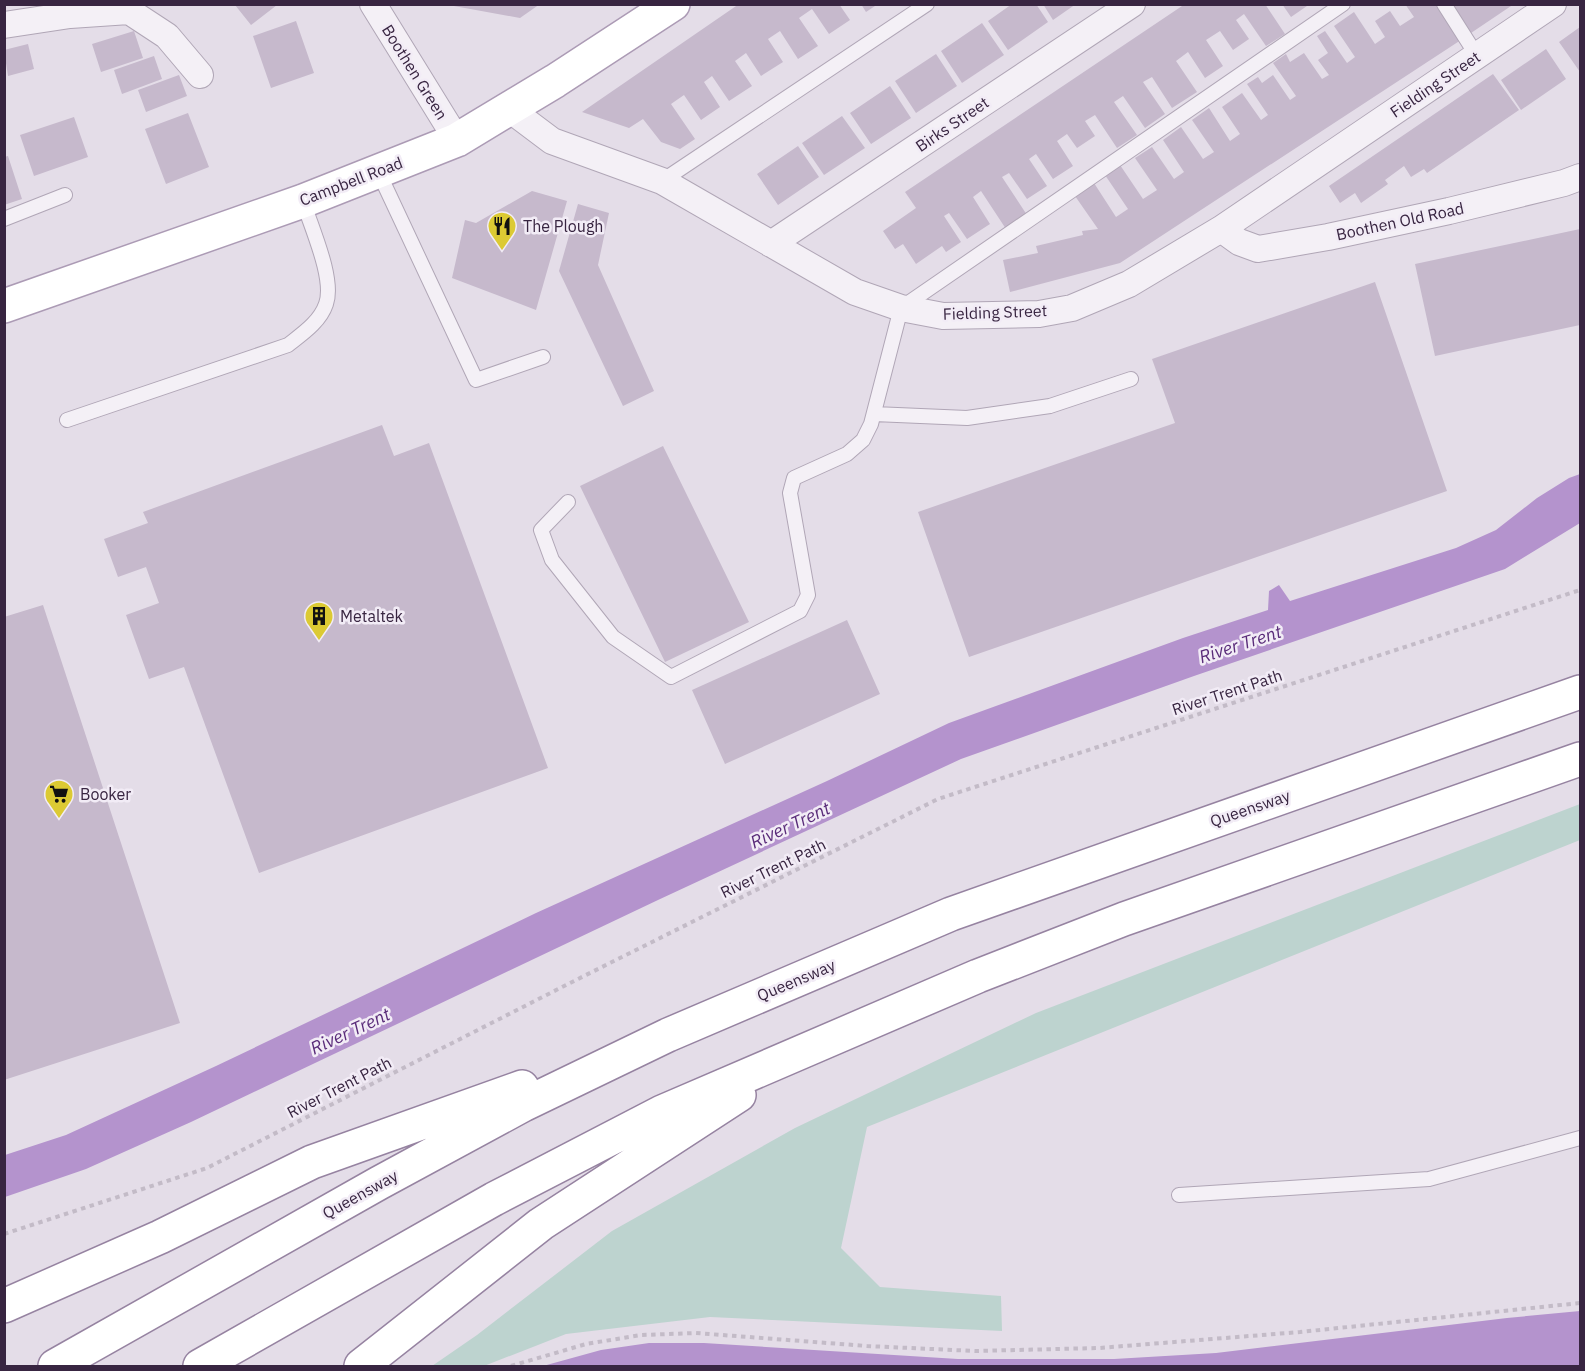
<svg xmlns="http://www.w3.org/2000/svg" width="1585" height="1371" font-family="'IBM Plex Sans',sans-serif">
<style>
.green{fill:#bdd3cf}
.water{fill:#b493cd}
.building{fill:#c6b9cc}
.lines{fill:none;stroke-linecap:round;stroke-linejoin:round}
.service-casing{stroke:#b0a6b6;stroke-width:16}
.minor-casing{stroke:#b0a6b6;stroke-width:28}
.primary-casing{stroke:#ac9bb5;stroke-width:36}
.trunk-casing{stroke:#9683a1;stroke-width:36}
.path{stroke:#c3bbc7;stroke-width:4;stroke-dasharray:4.5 4.5;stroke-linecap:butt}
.service{stroke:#f4f0f6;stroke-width:14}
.minor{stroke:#f4f0f6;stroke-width:26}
.primary{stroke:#fff;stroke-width:33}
.trunk{stroke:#fff;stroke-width:33}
.labels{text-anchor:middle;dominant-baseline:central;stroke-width:5;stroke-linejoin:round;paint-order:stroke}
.street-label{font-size:16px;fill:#382541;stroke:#f2ecf6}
.poi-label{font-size:16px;fill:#382541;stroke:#f2ecf6;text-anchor:start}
.water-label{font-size:18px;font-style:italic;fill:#592b79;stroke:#f2ecf6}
</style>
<rect width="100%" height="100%" fill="#e4dde8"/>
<!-- green -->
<path class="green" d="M 1580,804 L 1580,840 L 867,1127 L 841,1248 L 880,1287 L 1001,1296 L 1002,1331 L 710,1317 L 566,1334 L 484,1366 L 432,1366 L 477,1335 L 612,1231 L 795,1128 L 1036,1013 Z"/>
<!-- water -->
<path class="water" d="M 1580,474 L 1580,523 L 1505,569 L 1194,676 L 961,759 L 658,900 L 191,1122 L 86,1169 L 5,1197 L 5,1155 L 66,1135 L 216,1066 L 536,913 L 827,781 L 949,723 L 1183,638 L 1268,610 L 1269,591 L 1279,585 L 1290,601 L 1456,548 L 1496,530 L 1537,498 L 1569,478 Z
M 1580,1311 L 1580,1366 L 543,1366 L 601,1350 L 649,1343 L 704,1343 L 958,1359 L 1114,1359 L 1216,1353 L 1507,1318 Z"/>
<!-- building -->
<path class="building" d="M 443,4 L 540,4 L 520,18 Z
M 739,4 L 839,4 L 850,20 L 829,34 L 812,9 L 799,18 L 818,46 L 798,59 L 780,31 L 768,39 L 783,62 L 761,76 L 746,53 L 735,61 L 752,86 L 729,101 L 712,76 L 704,82 L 720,107 L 701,120 L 684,95 L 671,104 L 695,139 L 680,149 L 661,142 L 643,119 L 629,128 L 582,112 Z
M 861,4 L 878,4 L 866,12 Z
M 1012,4 L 1036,4 L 1048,22 L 1008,50 L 988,21 Z
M 1043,4 L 1076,4 L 1053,20 Z
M 1185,4 L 1265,4 L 1285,34 L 1266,46 L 1244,14 L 1236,20 L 1249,39 L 1233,50 L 1220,31 L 1206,40 L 1223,66 L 1205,78 L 1188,52 L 1176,61 L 1197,92 L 1172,108 L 1152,77 L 1143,82 L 1165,114 L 1145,128 L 1123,96 L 1114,102 L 1137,135 L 1117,148 L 1095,115 L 1085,121 L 1095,136 L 1077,148 L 1067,134 L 1057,141 L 1073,166 L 1053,179 L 1036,154 L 1029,159 L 1047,186 L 1027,199 L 1009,173 L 1002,177 L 1027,215 L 1006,229 L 981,191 L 973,197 L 990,224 L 967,239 L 949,213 L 944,216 L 961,242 L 946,252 L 942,246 L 916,264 L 903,244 L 895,249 L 883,231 L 916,208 L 905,192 Z
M 1282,4 L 1306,4 L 1307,6 L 1291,17 Z
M 1405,4 L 1442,4 L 1464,38 L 1120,263 L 1010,292 L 1003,260 L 1038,253 L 1036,246 L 1083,235 L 1082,231 L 1098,229 L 1075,196 L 1094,183 L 1116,217 L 1128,209 L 1105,175 L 1120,165 L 1143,199 L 1157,190 L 1135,158 L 1152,147 L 1174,179 L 1184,172 L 1163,140 L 1181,127 L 1203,159 L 1214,152 L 1192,120 L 1209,108 L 1230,141 L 1240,134 L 1222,107 L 1242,93 L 1261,120 L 1268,115 L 1247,84 L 1258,77 L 1262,83 L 1273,75 L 1290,100 L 1296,96 L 1273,63 L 1286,54 L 1290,62 L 1304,53 L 1322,79 L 1329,75 L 1318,60 L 1328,53 L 1317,36 L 1325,31 L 1347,63 L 1355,57 L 1334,26 L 1354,12 L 1375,44 L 1385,37 L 1375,21 L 1390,11 L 1400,26 L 1414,17 Z
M 1452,4 L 1514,4 L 1471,33 Z
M 235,5 L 277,5 L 251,25 Z
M 296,21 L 314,73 L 271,88 L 253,36 Z
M 982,23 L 1004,55 L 962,83 L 941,51 Z
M 1580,27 L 1580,72 L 1559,42 Z
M 134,31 L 143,58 L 101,72 L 92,44 Z
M 28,44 L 34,69 L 8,76 L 4,50 Z
M 1546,49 L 1566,79 L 1521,110 L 1501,80 Z
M 936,54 L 957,86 L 916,113 L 895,81 Z
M 154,56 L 162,79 L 122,94 L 114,70 Z
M 1493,74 L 1519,110 L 1427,173 L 1424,169 L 1411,177 L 1404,166 L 1385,180 L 1388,184 L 1361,203 L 1355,193 L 1340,203 L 1329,186 Z
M 179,75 L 187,96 L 146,112 L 138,90 Z
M 890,86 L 911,118 L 871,144 L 850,113 Z
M 188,113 L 209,167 L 166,184 L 145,129 Z
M 842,116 L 865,148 L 824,175 L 802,143 Z
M 74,117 L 88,157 L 34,176 L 20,135 Z
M 798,146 L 819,177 L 778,205 L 757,174 Z
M 8,156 L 22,199 L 4,205 L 4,157 Z
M 532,191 L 567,201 L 536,310 L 452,278 L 465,220 L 476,223 Z
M 578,204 L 609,213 L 598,265 L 654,391 L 623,406 L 559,271 Z
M 1580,229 L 1580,325 L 1435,356 L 1415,264 Z
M 1375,282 L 1447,491 L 969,657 L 918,512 L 1175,423 L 1152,359 Z
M 382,425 L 394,456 L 429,443 L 548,768 L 259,873 L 184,667 L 149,679 L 126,615 L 159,603 L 146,567 L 118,577 L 104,539 L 148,523 L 143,512 Z
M 663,446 L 749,622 L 665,662 L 580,486 Z
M 43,605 L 180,1023 L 4,1080 L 4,617 Z
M 847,620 L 880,694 L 725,764 L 692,690 Z"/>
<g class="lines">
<!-- service casing -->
<g class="service-casing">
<path id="service" d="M 1444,4 L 1477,56
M 378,171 L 476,380 L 543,357
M 662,181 L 927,4
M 4,219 L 65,195
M 874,414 L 967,418 L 1050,406 L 1131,379
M 67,420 L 288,345 C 302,334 320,322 326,304 C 335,279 311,227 303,201
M 568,502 L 541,530 L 552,560 L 613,637 L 671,677 L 800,611 L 808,595 L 790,493 L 794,478 L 847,454 L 863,440 L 871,424 L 901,308 L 1343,4
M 1179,1195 L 1429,1179 L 1580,1138"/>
</g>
<!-- minor casing -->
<g class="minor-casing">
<path id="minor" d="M 373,4 L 457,140
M 4,25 L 70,15 L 129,11 L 167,36 L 200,75
M 508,108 L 552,141 L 662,181 L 855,292 L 901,308 L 943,316 L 1039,314 L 1072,308 L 1129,284 L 1221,229 L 1553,4
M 1221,229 L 1239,242 L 1258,249 L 1328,237 L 1449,211 L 1564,183 L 1580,177
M 771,244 L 1132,4"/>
</g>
<!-- primary casing -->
<g class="primary-casing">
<path id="primary" d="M 4,306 L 303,201 L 457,140 L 555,81 L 673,4"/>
</g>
<!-- trunk casing -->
<g class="trunk-casing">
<path id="trunk" d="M 4,1306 L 160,1237 L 312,1162 L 522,1087
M 55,1366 L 379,1183 L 523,1105 L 668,1035 L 951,914 L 1580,692
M 200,1366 L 494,1199 L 662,1112 L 978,976 L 1124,919 L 1580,759
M 361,1366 L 541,1224 L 739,1095"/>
</g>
<!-- path -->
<path class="path" d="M 4,1234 L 207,1168 L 570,983 L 938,799 L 1580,590
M 511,1366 L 586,1344 L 641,1335 L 696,1333 L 867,1346 L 975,1351 L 1099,1348 L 1300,1332 L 1580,1303"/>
<!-- service -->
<use href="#service" class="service"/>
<!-- minor -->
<use href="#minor" class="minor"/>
<!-- primary -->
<use href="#primary" class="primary"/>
<!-- trunk -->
<use href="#trunk" class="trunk"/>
</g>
<!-- icons -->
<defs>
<g id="restaurant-pin" transform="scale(1.5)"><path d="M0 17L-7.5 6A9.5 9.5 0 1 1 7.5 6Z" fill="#dcca33" stroke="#f2ecf6"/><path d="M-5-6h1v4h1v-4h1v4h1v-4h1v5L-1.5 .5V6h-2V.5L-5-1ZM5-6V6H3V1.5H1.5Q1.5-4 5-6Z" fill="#111"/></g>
<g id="building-pin" transform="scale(1.5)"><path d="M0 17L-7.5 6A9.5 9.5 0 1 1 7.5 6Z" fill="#dcca33" stroke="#f2ecf6"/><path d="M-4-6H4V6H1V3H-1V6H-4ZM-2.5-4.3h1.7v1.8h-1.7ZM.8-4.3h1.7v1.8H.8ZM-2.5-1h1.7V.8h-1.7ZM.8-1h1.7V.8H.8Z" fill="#111"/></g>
<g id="supermarket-pin" transform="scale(1.5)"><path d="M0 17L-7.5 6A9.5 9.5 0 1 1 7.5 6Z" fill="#dcca33" stroke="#f2ecf6"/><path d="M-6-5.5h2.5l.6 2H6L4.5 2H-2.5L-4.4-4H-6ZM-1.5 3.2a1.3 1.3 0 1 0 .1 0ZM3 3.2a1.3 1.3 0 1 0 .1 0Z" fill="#111"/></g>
</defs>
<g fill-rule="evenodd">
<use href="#restaurant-pin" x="502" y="226"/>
<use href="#building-pin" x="319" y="616"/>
<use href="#supermarket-pin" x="59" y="794"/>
</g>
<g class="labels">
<!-- street labels -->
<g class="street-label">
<text transform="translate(415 72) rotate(58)">Boothen Green</text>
<text transform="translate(1435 84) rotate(-34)">Fielding Street</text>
<text transform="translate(952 124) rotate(-34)">Birks Street</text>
<text transform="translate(351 181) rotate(-21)">Campbell Road</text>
<text transform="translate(1400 221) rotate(-12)">Boothen Old Road</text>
<text transform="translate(995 312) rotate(-2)">Fielding Street</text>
<text transform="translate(1227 692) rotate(-18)">River Trent Path</text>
<text transform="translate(1250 808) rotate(-19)">Queensway</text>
<text transform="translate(773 868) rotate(-26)">River Trent Path</text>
<text transform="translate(796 980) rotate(-23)">Queensway</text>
<text transform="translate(339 1087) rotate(-27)">River Trent Path</text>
<text transform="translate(360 1194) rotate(-29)">Queensway</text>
</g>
<!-- poi labels -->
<g class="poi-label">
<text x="523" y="226">The Plough</text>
<text x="340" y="616">Metaltek</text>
<text x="80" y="794">Booker</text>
</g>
<!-- water labels -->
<g class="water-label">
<text transform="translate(1240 644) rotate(-18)">River Trent</text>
<text transform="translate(790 825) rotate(-25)">River Trent</text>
<text transform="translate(350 1031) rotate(-25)">River Trent</text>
</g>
</g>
<!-- border -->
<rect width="1585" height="1371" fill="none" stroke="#382541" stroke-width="12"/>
</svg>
